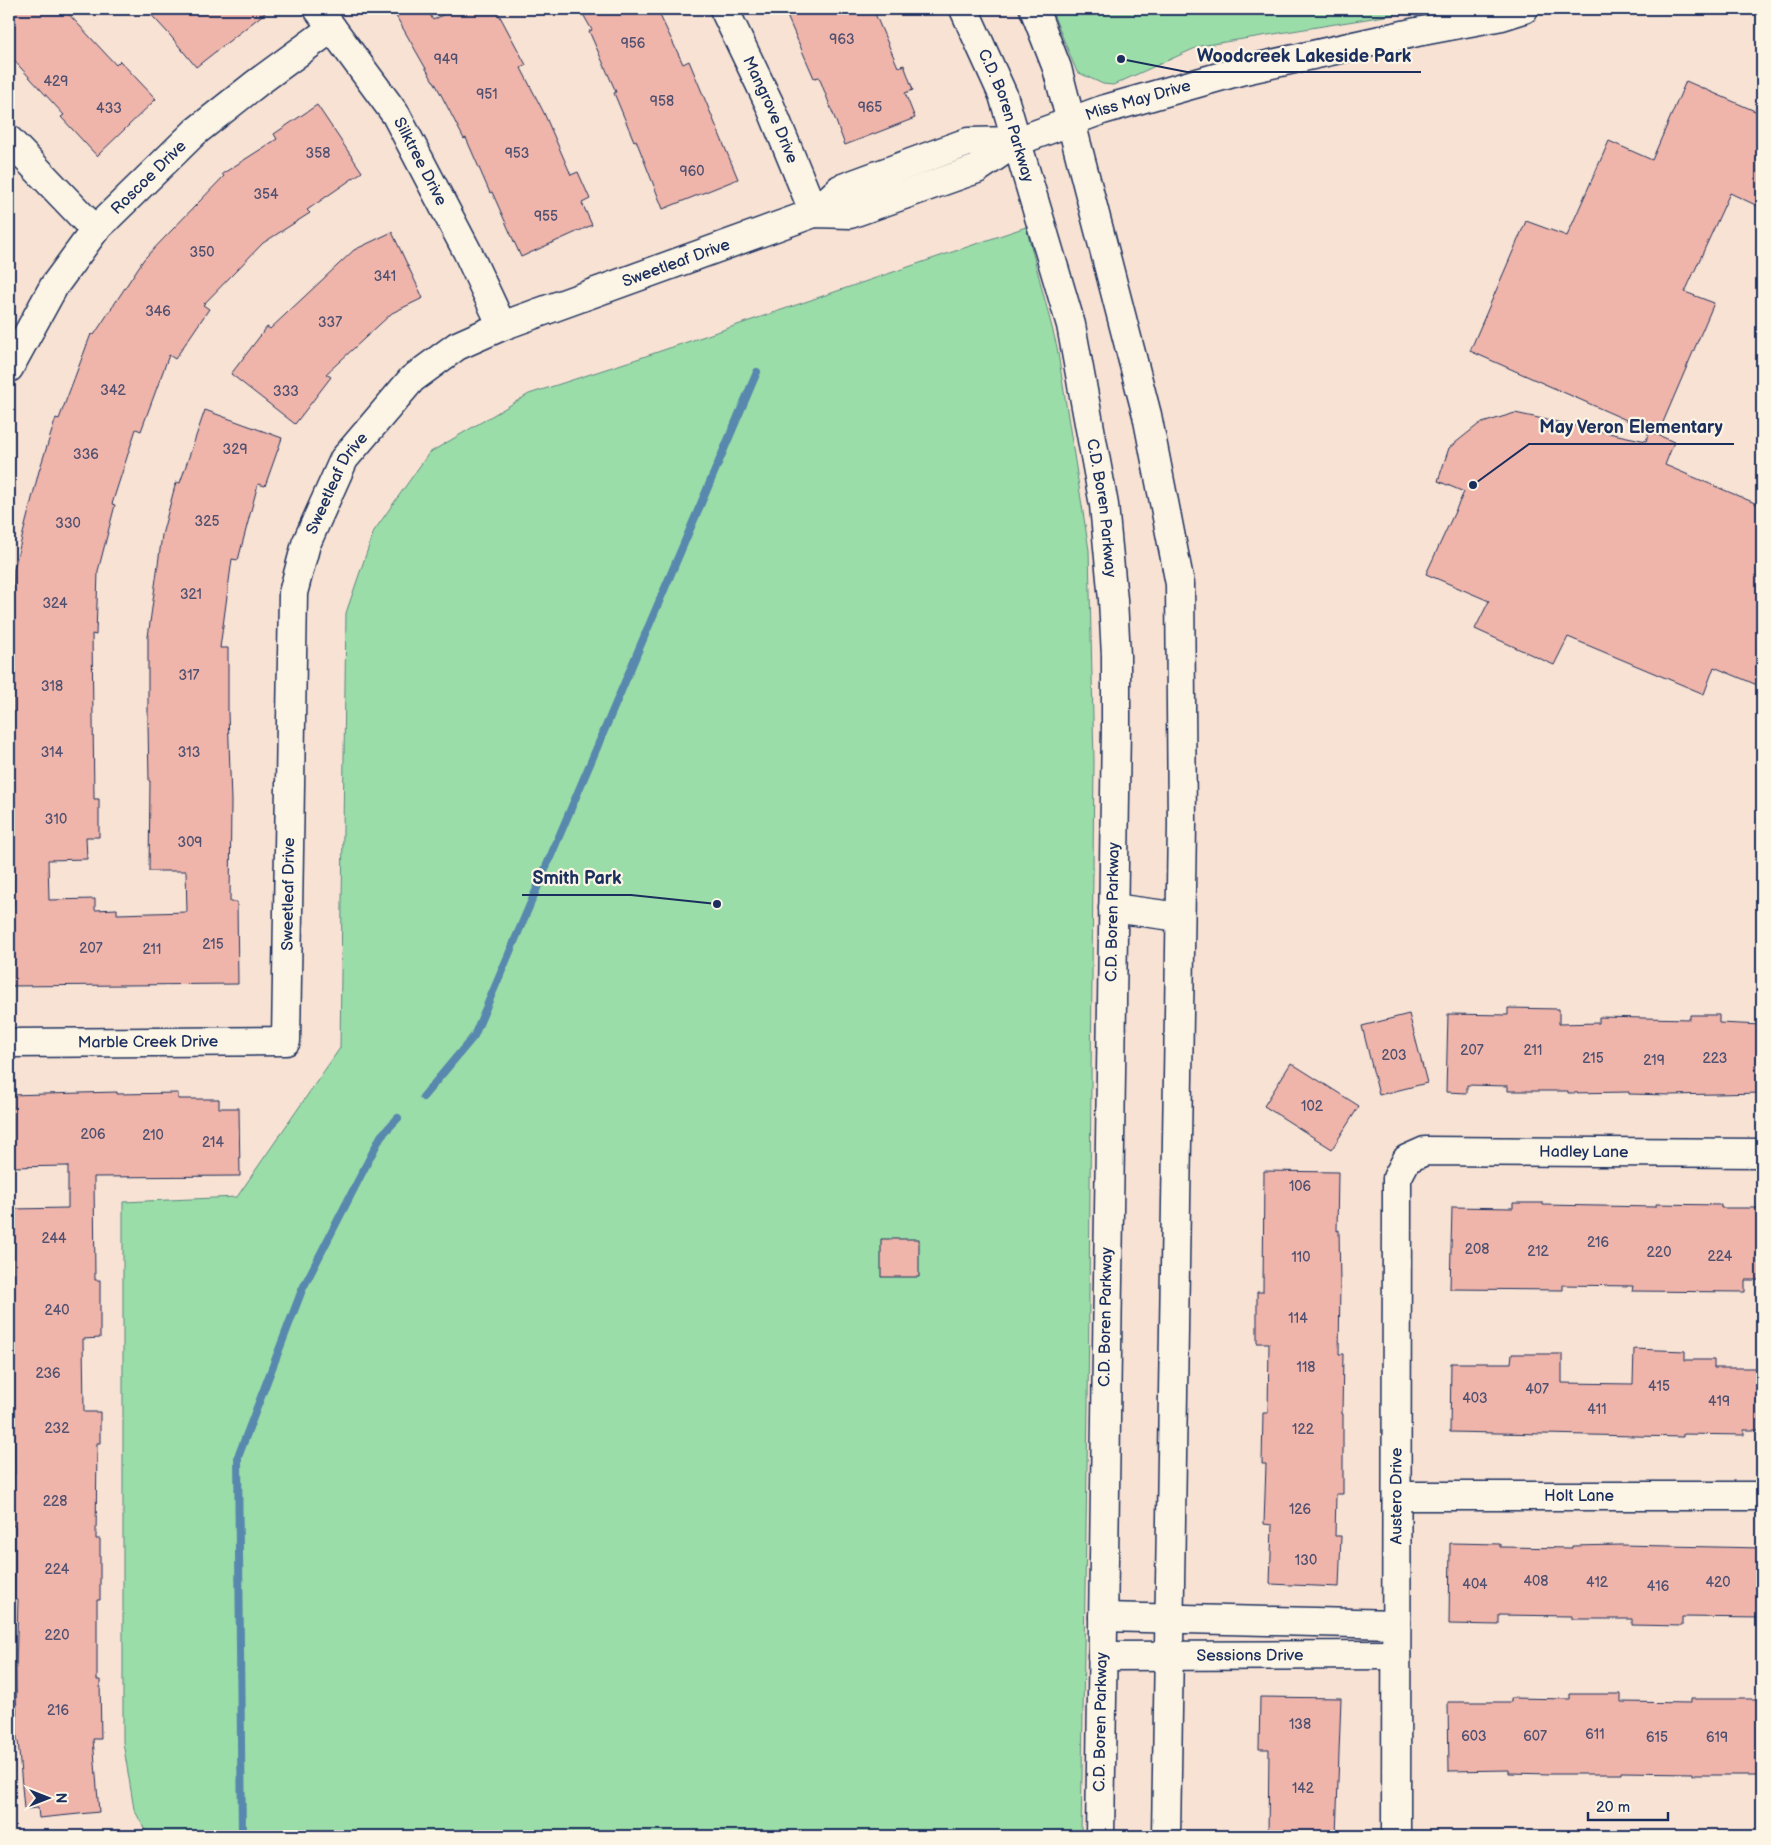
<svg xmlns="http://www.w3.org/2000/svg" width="1771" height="1845" font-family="'Balsamiq Sans',sans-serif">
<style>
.green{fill:#9bdda8;stroke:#5b8683}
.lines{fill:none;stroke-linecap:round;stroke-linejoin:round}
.stream{stroke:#5888ad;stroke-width:8}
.building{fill:#efb5aa;stroke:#1b2f5e}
.street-casing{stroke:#1b2f5e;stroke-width:31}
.secondary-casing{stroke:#1b2f5e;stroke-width:31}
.street{stroke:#fcf5e5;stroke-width:28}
.secondary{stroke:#fcf5e5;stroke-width:28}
.labels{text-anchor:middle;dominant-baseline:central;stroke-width:4.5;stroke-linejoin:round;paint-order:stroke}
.number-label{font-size:14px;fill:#505071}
.street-label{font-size:16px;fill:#1b2f5e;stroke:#fcf5e5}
.leader{fill:none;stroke:#1b2f5e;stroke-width:2}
.callout-dot{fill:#1b2f5e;stroke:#fcf5e5;stroke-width:2}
.callout-label{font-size:18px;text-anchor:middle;font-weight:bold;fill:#1b2f5e;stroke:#fcf5e5;stroke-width:4.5;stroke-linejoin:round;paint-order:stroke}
</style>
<rect width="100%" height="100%" fill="#f8e2d3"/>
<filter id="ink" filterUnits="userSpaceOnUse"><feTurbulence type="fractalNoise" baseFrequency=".02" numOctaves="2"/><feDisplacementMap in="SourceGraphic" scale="10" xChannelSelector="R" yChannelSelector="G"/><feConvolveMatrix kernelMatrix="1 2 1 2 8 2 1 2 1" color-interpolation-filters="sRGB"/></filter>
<g filter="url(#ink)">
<!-- green -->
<path class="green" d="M 1051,9 L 1428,9 L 1200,46 L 1113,85 L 1103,84 L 1077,72 Z
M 1026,227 L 1057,347 L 1089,550 L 1094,760 L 1088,1406 L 1081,1836 L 148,1836 L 134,1809 L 123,1742 L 123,1202 L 237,1197 L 340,1048 L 346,613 L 374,531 L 429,453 L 529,394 L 640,358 Z"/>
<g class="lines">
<!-- stream -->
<path class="stream" d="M 423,1097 L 474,1036 L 757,372
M 242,1836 L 238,1457 L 302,1290 L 381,1136 L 398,1118"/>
</g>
<!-- building -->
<path class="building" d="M 9,9 L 64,9 L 116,65 L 120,61 L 156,99 L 97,156 L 61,117 L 64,115 L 9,55 Z
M 146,9 L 270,9 L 196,67 L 169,34 Z
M 392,9 L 427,9 L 433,20 L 454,9 L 496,9 L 526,65 L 521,68 L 544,113 L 571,175 L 578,172 L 590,199 L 582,203 L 592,225 L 521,257 L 492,192 L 490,193 L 466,138 L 464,139 L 434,81 L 433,81 Z
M 580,9 L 657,9 L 683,64 L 689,61 L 738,179 L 663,209 L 636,140 L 634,141 L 614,93 L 616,92 L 589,31 L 592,30 Z
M 784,9 L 873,9 L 898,67 L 904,65 L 913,90 L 905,93 L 915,118 L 845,145 L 819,77 L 814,78 Z
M 1686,81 L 1762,114 L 1762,208 L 1730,193 L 1685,292 L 1714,303 L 1658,434 L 1470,351 L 1526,221 L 1567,236 L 1609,141 L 1652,160 Z
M 317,105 L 362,172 L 307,210 L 310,213 L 263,243 L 203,305 L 209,309 L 175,359 L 169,355 L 141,431 L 136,429 L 112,504 L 115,505 L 98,571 L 96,635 L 92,634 L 94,799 L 99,799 L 99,837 L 86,837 L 87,859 L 48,860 L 49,900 L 95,899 L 95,910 L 117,909 L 117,914 L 187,912 L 186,871 L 149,871 L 150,781 L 149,781 L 148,723 L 148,637 L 162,535 L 176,482 L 180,483 L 205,410 L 282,438 L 265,486 L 258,484 L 238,560 L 232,559 L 220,648 L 228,648 L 228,712 L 231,801 L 230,902 L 237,902 L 238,984 L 9,986 L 9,904 L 14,904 L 10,722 L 13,722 L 12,638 L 14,569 L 39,471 L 56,418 L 59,419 L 91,334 L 94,335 L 144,259 L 224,176 L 222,174 L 277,139 L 274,134 Z
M 392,232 L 423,298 L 392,313 L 326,374 L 331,377 L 295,424 L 231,374 L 267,327 L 270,329 L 354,250 Z
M 1515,413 L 1646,441 L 1649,431 L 1674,442 L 1665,465 L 1762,506 L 1762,687 L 1714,667 L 1704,694 L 1568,637 L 1554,665 L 1475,629 L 1489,601 L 1426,574 L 1464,492 L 1438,481 L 1449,448 L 1479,424 Z
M 1508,1008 L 1559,1009 L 1559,1024 L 1599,1023 L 1599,1017 L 1690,1019 L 1690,1015 L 1719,1015 L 1719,1023 L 1762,1025 L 1762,1093 L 1670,1095 L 1629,1094 L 1629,1092 L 1568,1093 L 1568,1091 L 1508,1091 L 1508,1086 L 1467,1085 L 1467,1093 L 1446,1092 L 1448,1014 L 1508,1015 Z
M 1409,1014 L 1427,1083 L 1379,1095 L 1362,1026 Z
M 1291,1063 L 1359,1106 L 1332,1149 L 1264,1106 Z
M 117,1092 L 117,1094 L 178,1093 L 178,1099 L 219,1099 L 219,1108 L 239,1108 L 240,1176 L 94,1177 L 95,1280 L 100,1280 L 100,1338 L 83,1339 L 84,1412 L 100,1412 L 100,1443 L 97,1443 L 96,1539 L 100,1539 L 100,1600 L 97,1600 L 97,1680 L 100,1680 L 101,1739 L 93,1739 L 99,1812 L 39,1818 L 38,1808 L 24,1809 L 18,1740 L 17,1740 L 16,1669 L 18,1599 L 15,1599 L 15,1526 L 13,1526 L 14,1474 L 15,1474 L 13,1209 L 68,1208 L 68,1166 L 9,1167 L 9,1095 Z
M 1264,1171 L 1338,1172 L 1337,1231 L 1339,1230 L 1340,1283 L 1339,1354 L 1343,1354 L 1342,1414 L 1343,1414 L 1343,1494 L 1336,1494 L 1335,1536 L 1341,1536 L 1339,1587 L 1270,1584 L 1272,1525 L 1264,1524 L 1266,1464 L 1262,1464 L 1263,1413 L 1268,1413 L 1269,1343 L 1257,1343 L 1257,1292 L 1263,1292 Z
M 1513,1203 L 1543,1203 L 1543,1205 L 1656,1207 L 1656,1204 L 1721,1205 L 1721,1208 L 1762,1208 L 1762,1280 L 1745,1280 L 1745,1292 L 1632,1291 L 1633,1286 L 1563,1285 L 1563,1290 L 1450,1289 L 1452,1207 L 1513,1208 Z
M 881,1239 L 919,1239 L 919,1277 L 881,1277 Z
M 1634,1349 L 1685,1351 L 1685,1360 L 1714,1360 L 1714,1368 L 1762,1368 L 1762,1430 L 1744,1430 L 1744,1435 L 1683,1434 L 1683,1437 L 1450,1432 L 1451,1363 L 1511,1363 L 1512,1354 L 1562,1354 L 1562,1383 L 1633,1384 Z
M 1450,1543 L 1500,1544 L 1500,1547 L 1572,1548 L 1572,1546 L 1621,1545 L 1762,1548 L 1762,1618 L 1682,1617 L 1682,1626 L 1632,1625 L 1632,1619 L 1572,1619 L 1572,1616 L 1499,1615 L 1499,1625 L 1449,1624 Z
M 1570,1694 L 1621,1694 L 1621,1702 L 1691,1703 L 1691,1699 L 1762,1699 L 1762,1775 L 1692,1775 L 1692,1773 L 1621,1772 L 1621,1774 L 1550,1774 L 1509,1773 L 1509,1770 L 1449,1771 L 1448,1702 L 1511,1702 L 1511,1698 L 1570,1699 Z
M 1260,1697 L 1341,1698 L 1336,1836 L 1268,1836 L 1269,1749 L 1259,1749 Z"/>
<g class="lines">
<!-- street casing -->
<g class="street-casing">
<g id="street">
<path id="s1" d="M 318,9 L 396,115 L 467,251 L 502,326"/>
<path id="s2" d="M 724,9 L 769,103 L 814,213"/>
<path d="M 9,140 L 95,230"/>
<path d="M 814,213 L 840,189 L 968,142 L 1018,141"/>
<path id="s3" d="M 9,368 L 54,286 L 95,230 L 195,132 L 257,83 L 332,28"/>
<path id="s4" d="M 9,1043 L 286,1041 L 293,593 L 306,544 L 344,459 L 412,379 L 457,346 L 502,326 L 814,213 L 850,214 L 977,169 L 1018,141 L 1102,110 L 1240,71 L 1417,32 L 1502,16 L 1524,9"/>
<path id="s5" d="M 1397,1496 L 1762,1496"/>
<path d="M 1103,1617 L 1396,1624"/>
<path id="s6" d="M 1102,1656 L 1396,1655"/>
<path id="s7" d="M 1396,1836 L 1397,1178 L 1407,1159 L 1425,1151 L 1762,1153"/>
</g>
</g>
<!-- secondary casing -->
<g class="secondary-casing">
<g id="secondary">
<path id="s8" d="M 964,9 L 1003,95 L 1071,325 L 1104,505 L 1113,600 L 1116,656 L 1116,725 L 1100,1836"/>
<path d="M 1034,9 L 1057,68 L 1147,415 L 1180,584 L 1182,824 L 1166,1836"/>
<path d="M 1113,908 L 1180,917"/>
</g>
</g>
<!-- street -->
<use href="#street" class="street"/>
<!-- secondary -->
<use href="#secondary" class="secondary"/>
</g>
</g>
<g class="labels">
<!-- number labels -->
<g class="number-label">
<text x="842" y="39">963</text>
<text x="633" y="43">956</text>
<text x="446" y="59">949</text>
<text x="56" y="81">429</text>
<text x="487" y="94">951</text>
<text x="662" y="101">958</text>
<text x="870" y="107">965</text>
<text x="109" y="108">433</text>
<text x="318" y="153">358</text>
<text x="517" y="153">953</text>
<text x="692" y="171">960</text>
<text x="266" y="194">354</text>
<text x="546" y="216">955</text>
<text x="202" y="252">350</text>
<text x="385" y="276">341</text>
<text x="158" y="311">346</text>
<text x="330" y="322">337</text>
<text x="113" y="390">342</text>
<text x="286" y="391">333</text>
<text x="235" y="449">329</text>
<text x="86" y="454">336</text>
<text x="207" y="521">325</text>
<text x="68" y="523">330</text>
<text x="191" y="594">321</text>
<text x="55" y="603">324</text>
<text x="189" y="675">317</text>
<text x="52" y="686">318</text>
<text x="52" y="752">314</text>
<text x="189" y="752">313</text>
<text x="56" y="819">310</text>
<text x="190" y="842">309</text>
<text x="213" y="944">215</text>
<text x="91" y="948">207</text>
<text x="152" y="949">211</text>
<text x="1472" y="1050">207</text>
<text x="1533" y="1050">211</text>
<text x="1394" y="1055">203</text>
<text x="1593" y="1058">215</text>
<text x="1715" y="1058">223</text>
<text x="1654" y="1060">219</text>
<text x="1312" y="1106">102</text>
<text x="93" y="1134">206</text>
<text x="153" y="1135">210</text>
<text x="213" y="1142">214</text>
<text x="1300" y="1186">106</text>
<text x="54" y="1238">244</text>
<text x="1598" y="1242">216</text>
<text x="1477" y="1249">208</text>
<text x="1538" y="1251">212</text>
<text x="1659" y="1252">220</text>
<text x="1720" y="1256">224</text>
<text x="1301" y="1257">110</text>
<text x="57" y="1310">240</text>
<text x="1298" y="1318">114</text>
<text x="1306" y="1367">118</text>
<text x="48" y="1373">236</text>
<text x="1659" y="1386">415</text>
<text x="1537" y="1389">407</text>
<text x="1475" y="1398">403</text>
<text x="1719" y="1401">419</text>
<text x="1597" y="1409">411</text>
<text x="57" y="1428">232</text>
<text x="1303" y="1429">122</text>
<text x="55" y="1501">228</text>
<text x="1300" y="1509">126</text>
<text x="1306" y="1560">130</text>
<text x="57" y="1569">224</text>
<text x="1536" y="1581">408</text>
<text x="1597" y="1582">412</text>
<text x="1718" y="1582">420</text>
<text x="1475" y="1584">404</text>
<text x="1658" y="1586">416</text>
<text x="57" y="1635">220</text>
<text x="58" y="1710">216</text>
<text x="1300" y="1724">138</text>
<text x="1595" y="1734">611</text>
<text x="1474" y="1736">603</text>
<text x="1535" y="1736">607</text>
<text x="1657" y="1737">615</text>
<text x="1717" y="1737">619</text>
<text x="1303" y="1788">142</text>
</g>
<!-- street labels -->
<g class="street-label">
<text stroke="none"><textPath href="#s4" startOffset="1758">Miss May Drive</textPath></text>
<text stroke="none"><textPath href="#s2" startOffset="111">Mangrove Drive</textPath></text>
<text stroke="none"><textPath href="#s8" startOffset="115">C.D. Boren Parkway</textPath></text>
<text stroke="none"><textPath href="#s1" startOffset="184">Silktree Drive</textPath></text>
<text stroke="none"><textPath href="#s3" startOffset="238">Roscoe Drive</textPath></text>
<text stroke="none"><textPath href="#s4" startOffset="1264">Sweetleaf Drive</textPath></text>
<text stroke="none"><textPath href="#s4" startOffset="844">Sweetleaf Drive</textPath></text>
<text stroke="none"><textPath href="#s8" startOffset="520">C.D. Boren Parkway</textPath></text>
<text stroke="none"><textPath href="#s4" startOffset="424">Sweetleaf Drive</textPath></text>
<text transform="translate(1113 912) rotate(-89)">C.D. Boren Parkway</text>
<text stroke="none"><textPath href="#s4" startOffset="139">Marble Creek Drive</textPath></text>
<text stroke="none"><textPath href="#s7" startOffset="858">Hadley Lane</textPath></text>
<text transform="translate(1106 1317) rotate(-89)">C.D. Boren Parkway</text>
<text stroke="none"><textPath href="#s5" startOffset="182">Holt Lane</textPath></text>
<text stroke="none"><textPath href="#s7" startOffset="340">Austero Drive</textPath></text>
<text stroke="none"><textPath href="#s6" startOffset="148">Sessions Drive</textPath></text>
<text transform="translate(1101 1722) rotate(-89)">C.D. Boren Parkway</text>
</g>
</g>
<!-- callouts -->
<path class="leader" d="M1121 59L1187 72H1421M1473 485L1529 444H1734M717 904L631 895H522"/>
<g class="callout-dot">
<circle cx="1121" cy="59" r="5"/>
<circle cx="1473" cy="485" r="5"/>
<circle cx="717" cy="904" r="5"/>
</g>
<g class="callout-label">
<text x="1304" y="62">Woodcreek Lakeside Park</text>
<text x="1631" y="433">May Veron Elementary</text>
<text x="577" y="884">Smith Park</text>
</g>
<!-- margin -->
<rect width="1771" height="1845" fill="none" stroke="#fcf5e5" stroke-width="30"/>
<rect x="15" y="15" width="1741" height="1815" fill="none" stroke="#1b2f5e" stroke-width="2" filter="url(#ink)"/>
<!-- north arrow -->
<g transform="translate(48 1798) rotate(90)" stroke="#fcf5e5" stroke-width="4" paint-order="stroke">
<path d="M0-4L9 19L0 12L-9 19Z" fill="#1b2f5e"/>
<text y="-8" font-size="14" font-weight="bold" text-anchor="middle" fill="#1b2f5e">N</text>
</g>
<!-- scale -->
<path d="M1588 1812v8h80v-8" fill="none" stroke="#1b2f5e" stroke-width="2.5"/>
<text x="1596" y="1812" font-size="15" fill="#1b2f5e" stroke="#fcf5e5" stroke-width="4" paint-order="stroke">20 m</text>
</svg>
